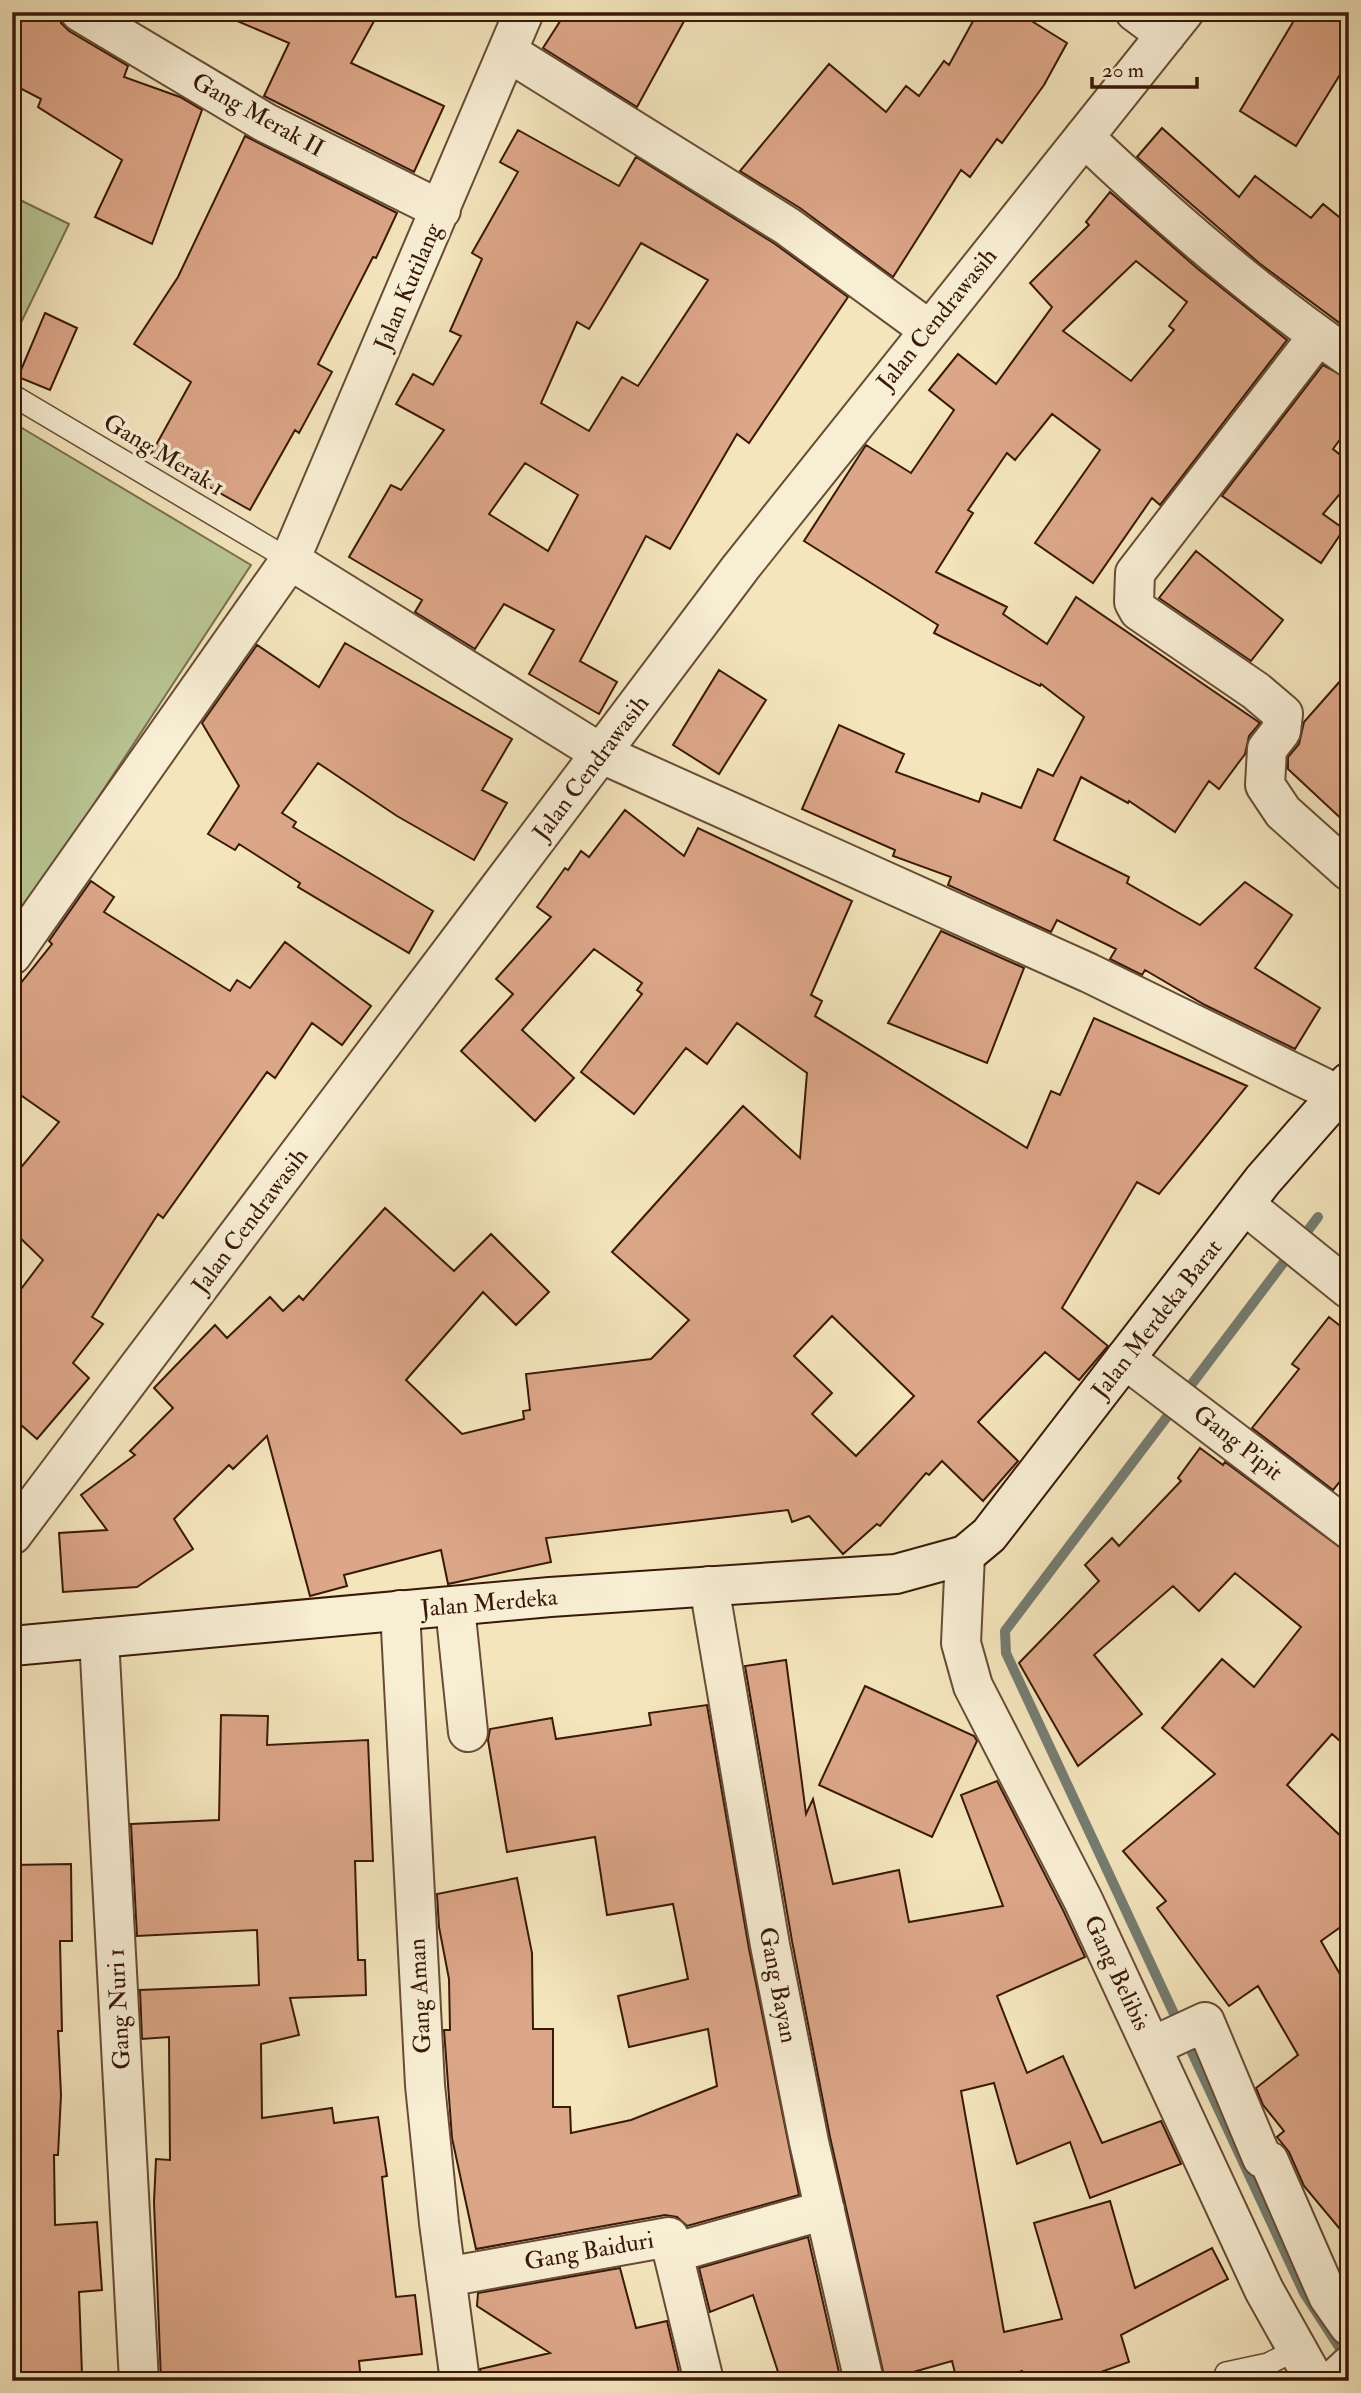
<svg xmlns="http://www.w3.org/2000/svg" width="1361" height="2393" font-family="'IM FELL Double Pica',serif">
<style>
.green{fill:#b9c593;stroke:#796f4e;stroke-width:2}
.lines{fill:none;stroke-linecap:round;stroke-linejoin:round}
.stream{stroke:#757c71;stroke-width:10}
.building{fill:#dca688;stroke:#391908;stroke-width:2;fill-rule:evenodd}
.lane-casing{stroke:#684c35;stroke-width:24}
.street-casing{stroke:#684c35;stroke-width:42}
.secondary-casing{stroke:#391908;stroke-width:42}
.lane{stroke:#f8eed4;stroke-width:21}
.street{stroke:#f8eed4;stroke-width:38}
.secondary{stroke:#f8eed4;stroke-width:38}
.labels{text-anchor:middle;dominant-baseline:central;stroke-width:7;stroke-linejoin:round;paint-order:stroke}
.street-label{font-size:24px;fill:#391908;stroke:#f8eed4}
</style>
<rect width="100%" height="100%" fill="#f4e5bd"/>
<filter id="stains"><feTurbulence type="fractalNoise" baseFrequency=".00286" numOctaves="4"/><feColorMatrix values="0 0 0 0 .2 0 0 0 0 .09 0 0 0 0 .02 0 0 0 .5 -.17"/></filter>
<radialGradient id="worn" r=".72"><stop offset=".6" stop-color="#630" stop-opacity="0"/><stop offset="1" stop-color="#630" stop-opacity=".3"/></radialGradient>
<!-- green -->
<path class="green" d="M 12,196 L 69,224 L 12,341 Z
M 12,422 L 251,565 L 12,929 Z"/>
<g class="lines">
<!-- stream -->
<path class="stream" d="M 1318,1217 L 1005,1631 L 1006,1653 L 1304,2293 L 1347,2359"/>
</g>
<!-- building -->
<path class="building" d="M 12,12 L 58,12 L 61,23 L 69,31 L 128,66 L 124,77 L 180,97 L 202,110 L 152,244 L 95,217 L 122,160 L 38,107 L 41,99 L 12,84 Z
M 216,12 L 379,12 L 351,63 L 444,106 L 414,172 L 264,96 L 289,43 Z
M 566,12 L 689,12 L 637,107 L 543,48 Z
M 978,12 L 1017,12 L 1067,43 L 1044,85 L 1002,143 L 997,139 L 970,177 L 961,170 L 893,277 L 800,208 L 740,171 L 829,64 L 886,112 L 906,86 L 919,96 L 944,61 L 949,65 Z
M 1299,12 L 1349,12 L 1349,60 L 1296,146 L 1240,111 Z
M 1162,128 L 1239,197 L 1255,176 L 1311,218 L 1323,204 L 1349,225 L 1349,330 L 1259,263 L 1137,157 Z
M 518,130 L 619,186 L 636,157 L 775,244 L 848,297 L 749,443 L 737,434 L 670,549 L 646,536 L 580,661 L 617,682 L 599,714 L 529,674 L 554,630 L 504,604 L 475,649 L 415,612 L 422,600 L 349,557 L 391,485 L 401,490 L 444,430 L 396,404 L 413,374 L 433,385 L 461,336 L 450,331 L 482,259 L 472,253 L 518,172 L 500,162 ZM 641,243 L 708,280 L 638,386 L 622,377 L 589,431 L 541,403 L 577,322 L 589,329 ZM 525,463 L 578,495 L 548,551 L 489,514 Z
M 245,136 L 397,213 L 376,258 L 373,257 L 318,364 L 332,372 L 299,433 L 295,430 L 250,510 L 151,454 L 191,382 L 134,344 L 178,277 Z
M 1110,192 L 1198,269 L 1287,340 L 1160,505 L 1152,498 L 1093,583 L 1035,543 L 1100,450 L 1052,414 L 1015,460 L 1007,453 L 968,510 L 973,513 L 936,572 L 1007,607 L 1003,614 L 1047,644 L 1076,597 L 1260,723 L 1249,736 L 1245,754 L 1219,789 L 1209,781 L 1175,832 L 1129,801 L 1128,803 L 1081,777 L 1054,840 L 1129,877 L 1127,883 L 1200,925 L 1245,882 L 1292,915 L 1255,968 L 1320,1008 L 1295,1049 L 1205,1005 L 1145,970 L 1142,975 L 1110,959 L 1116,949 L 1057,920 L 1051,932 L 948,885 L 951,877 L 893,856 L 895,850 L 802,809 L 839,725 L 904,754 L 896,772 L 979,802 L 982,793 L 1021,808 L 1038,769 L 1053,776 L 1084,717 L 1041,684 L 1040,686 L 934,633 L 938,625 L 804,541 L 866,445 L 911,473 L 954,410 L 929,390 L 958,354 L 996,384 L 1052,307 L 1030,283 L 1089,225 L 1086,222 ZM 1136,261 L 1187,302 L 1169,326 L 1174,330 L 1131,381 L 1063,331 Z
M 45,313 L 77,328 L 50,390 L 18,377 Z
M 1323,365 L 1349,379 L 1349,427 L 1333,449 L 1349,462 L 1349,483 L 1323,514 L 1344,529 L 1321,563 L 1222,496 Z
M 1196,551 L 1283,620 L 1251,661 L 1159,598 Z
M 345,643 L 512,739 L 482,790 L 507,803 L 474,860 L 397,816 L 318,763 L 282,813 L 296,822 L 293,827 L 433,911 L 409,953 L 298,887 L 300,883 L 239,844 L 235,850 L 208,834 L 239,786 L 202,723 L 257,645 L 319,687 Z
M 719,670 L 766,700 L 719,774 L 673,745 Z
M 1349,671 L 1349,826 L 1288,769 L 1288,757 L 1299,744 L 1304,722 Z
M 625,810 L 684,856 L 698,828 L 852,901 L 811,995 L 822,1001 L 815,1016 L 1027,1148 L 1051,1091 L 1060,1095 L 1094,1018 L 1247,1086 L 1159,1194 L 1137,1182 L 1062,1308 L 1108,1346 L 1079,1380 L 1045,1352 L 978,1422 L 1018,1461 L 983,1501 L 942,1461 L 929,1475 L 926,1473 L 880,1526 L 877,1524 L 843,1554 L 809,1516 L 792,1522 L 788,1510 L 546,1538 L 551,1562 L 448,1584 L 441,1550 L 344,1575 L 347,1586 L 310,1596 L 267,1436 L 233,1469 L 229,1465 L 174,1519 L 193,1549 L 137,1587 L 63,1592 L 59,1533 L 107,1530 L 81,1495 L 135,1455 L 130,1451 L 173,1408 L 154,1388 L 215,1325 L 227,1338 L 270,1297 L 283,1311 L 299,1296 L 303,1300 L 385,1208 L 454,1271 L 491,1234 L 549,1292 L 516,1325 L 483,1292 L 406,1380 L 462,1434 L 524,1419 L 523,1411 L 530,1410 L 526,1374 L 651,1359 L 689,1320 L 612,1252 L 743,1106 L 800,1158 L 807,1073 L 737,1023 L 707,1064 L 686,1048 L 634,1114 L 581,1072 L 642,994 L 637,990 L 642,983 L 594,949 L 522,1030 L 574,1078 L 535,1121 L 461,1051 L 513,994 L 496,979 L 551,917 L 537,907 L 565,868 L 568,870 L 581,851 L 589,857 ZM 832,1316 L 914,1396 L 856,1456 L 812,1414 L 832,1393 L 794,1356 Z
M 91,881 L 114,897 L 104,912 L 230,991 L 237,980 L 250,988 L 285,942 L 371,1006 L 342,1045 L 312,1023 L 275,1078 L 267,1072 L 163,1218 L 158,1214 L 92,1317 L 103,1324 L 73,1363 L 89,1378 L 37,1439 L 12,1417 L 12,1301 L 43,1260 L 12,1230 L 12,1178 L 59,1122 L 12,1089 L 12,994 L 52,944 L 49,941 Z
M 941,931 L 1024,968 L 987,1063 L 888,1023 Z
M 1329,1317 L 1349,1333 L 1349,1470 L 1333,1490 L 1252,1428 L 1299,1369 L 1292,1364 Z
M 1200,1448 L 1223,1465 L 1225,1462 L 1349,1554 L 1349,1749 L 1332,1734 L 1287,1785 L 1349,1844 L 1349,1921 L 1321,1941 L 1349,1990 L 1349,2240 L 1304,2186 L 1289,2152 L 1277,2137 L 1284,2131 L 1263,2105 L 1256,2088 L 1298,2055 L 1258,1986 L 1229,2006 L 1157,1908 L 1166,1901 L 1123,1851 L 1215,1774 L 1162,1728 L 1222,1659 L 1254,1687 L 1301,1627 L 1235,1573 L 1199,1611 L 1173,1586 L 1094,1655 L 1142,1714 L 1078,1766 L 1019,1663 L 1099,1581 L 1085,1565 L 1112,1538 L 1119,1546 L 1181,1481 L 1178,1478 Z
M 786,1660 L 806,1814 L 813,1799 L 833,1884 L 899,1870 L 909,1922 L 1003,1906 L 961,1795 L 997,1781 L 1063,1910 L 1085,1957 L 997,1996 L 1027,2073 L 1063,2056 L 1102,2143 L 1161,2121 L 1181,2164 L 1090,2198 L 1070,2142 L 1017,2164 L 994,2083 L 961,2091 L 1004,2332 L 1062,2319 L 1034,2223 L 1110,2201 L 1135,2288 L 1212,2248 L 1228,2279 L 1121,2335 L 1129,2362 L 1076,2381 L 1024,2381 L 1022,2371 L 988,2381 L 957,2381 L 952,2361 L 885,2380 L 830,2137 L 792,1941 L 745,1666 Z
M 865,1686 L 974,1736 L 977,1741 L 932,1837 L 819,1785 Z
M 707,1705 L 749,1949 L 799,2195 L 687,2226 L 677,2217 L 665,2215 L 476,2249 L 452,2138 L 444,2030 L 450,2030 L 449,1979 L 439,1927 L 437,1894 L 517,1878 L 532,1953 L 533,2029 L 553,2029 L 553,2107 L 570,2107 L 571,2133 L 631,2120 L 717,2086 L 708,2029 L 629,2047 L 618,1996 L 688,1979 L 673,1904 L 607,1915 L 595,1837 L 507,1852 L 488,1740 L 490,1729 L 552,1718 L 556,1739 L 651,1725 L 649,1713 Z
M 221,1715 L 268,1716 L 267,1745 L 368,1740 L 373,1861 L 355,1861 L 358,1960 L 365,1960 L 366,1995 L 290,1998 L 299,2035 L 261,2044 L 262,2118 L 332,2108 L 334,2123 L 378,2117 L 387,2176 L 382,2177 L 396,2297 L 415,2295 L 422,2354 L 359,2361 L 361,2381 L 161,2381 L 154,2202 L 156,2159 L 170,2160 L 169,2037 L 142,2039 L 140,1990 L 259,1985 L 257,1930 L 137,1936 L 131,1824 L 219,1820 Z
M 71,1864 L 72,1941 L 60,1941 L 62,2031 L 58,2031 L 61,2095 L 58,2155 L 54,2155 L 55,2225 L 97,2222 L 102,2290 L 79,2292 L 82,2374 L 12,2379 L 12,1865 Z
M 808,2237 L 841,2381 L 781,2381 L 753,2295 L 710,2312 L 699,2268 Z
M 620,2268 L 636,2328 L 667,2321 L 681,2381 L 481,2381 L 480,2369 L 550,2353 L 477,2306 L 478,2293 Z"/>
<g class="lines">
<!-- lane casing -->
<g class="lane-casing">
<path id="lane" d="M 12,395 L 290,560
M 1226,2373 L 1268,2364 L 1297,2349"/>
</g>
<!-- street casing -->
<g class="street-casing">
<path id="street" d="M 80,12 L 266,123 L 441,210
M 1135,12 L 1166,35
M 508,52 L 787,226 L 928,329
M 1084,137 C 1167,216 1254,292 1349,357
M 1318,336 L 1135,573 L 1134,602 L 1139,611 L 1256,691 L 1283,714 L 1281,731 L 1267,749 L 1265,785 L 1283,812 L 1349,871
M 290,560 L 524,12
M 12,955 L 290,560 L 602,754 L 1089,973 L 1337,1094
M 1245,1205 L 1349,1289
M 1125,1359 L 1349,1529
M 12,1535 L 741,567 L 1184,12
M 965,1555 L 961,1643 L 973,1686 L 1083,1900 L 1264,2290 L 1315,2381
M 709,1586 L 770,1945 L 809,2142 L 864,2381
M 455,1607 L 468,1732
M 400,1610 L 425,2085 L 439,2223 L 460,2381
M 99,1638 L 139,2381
M 1151,2047 L 1205,2022 L 1262,2158 L 1269,2161 L 1328,2296 L 1349,2326
M 673,2253 L 825,2210
M 446,2277 L 669,2237 L 704,2381
M 1333,2381 L 1349,2366"/>
</g>
<!-- secondary casing -->
<g class="secondary-casing">
<path id="secondary" d="M 12,1646 L 550,1597 L 896,1574 L 965,1555 L 989,1535 L 1263,1180 L 1349,1082"/>
</g>
<!-- lane -->
<use href="#lane" class="lane"/>
<!-- street -->
<use href="#street" class="street"/>
<!-- secondary -->
<use href="#secondary" class="secondary"/>
</g>
<g class="labels">
<!-- street labels -->
<g class="street-label">
<text transform="translate(258 115) rotate(29)">Gang Merak II</text>
<text transform="translate(408 287) rotate(-67)">Jalan Kutilang</text>
<text transform="translate(937 319) rotate(-51)">Jalan Cendrawasih</text>
<text transform="translate(164 455) rotate(31)">Gang Merak 1</text>
<text transform="translate(591 768) rotate(-53)">Jalan Cendrawasih</text>
<text transform="translate(250 1221) rotate(-53)">Jalan Cendrawasih</text>
<text transform="translate(1157 1319) rotate(-52)">Jalan Merdeka Barat</text>
<text transform="translate(1238 1443) rotate(38)">Gang Pipit</text>
<text transform="translate(489 1603) rotate(-5)">Jalan Merdeka</text>
<text transform="translate(1117 1973) rotate(65)">Gang Belibis</text>
<text transform="translate(778 1985) rotate(79)">Gang Bayan</text>
<text transform="translate(420 1996) rotate(-93)">Gang Aman</text>
<text transform="translate(119 2009) rotate(-93)">Gang Nuri 1</text>
<text transform="translate(589 2251) rotate(-10)">Gang Baiduri</text>
</g>
</g>
<!-- margin -->
<rect width="1361" height="2393" fill="none" stroke="#f4e5bd" stroke-width="42"/>
<rect x="14" y="14" width="1333" height="2365" fill="none" stroke="#391908" stroke-width="3.5"/>
<rect x="21" y="21" width="1319" height="2351" fill="none" stroke="#391908" stroke-width="2"/>
<!-- scale -->
<path d="M1092 77v10h105v-10" fill="none" stroke="#391908" stroke-width="3.5"/>
<text x="1102" y="77" font-size="21" fill="#391908" stroke="#f8eed4" stroke-width="5" paint-order="stroke">20 m</text>
<rect width="100%" height="100%" filter="url(#stains)"/>
<rect width="100%" height="100%" fill="url(#worn)"/>
</svg>
